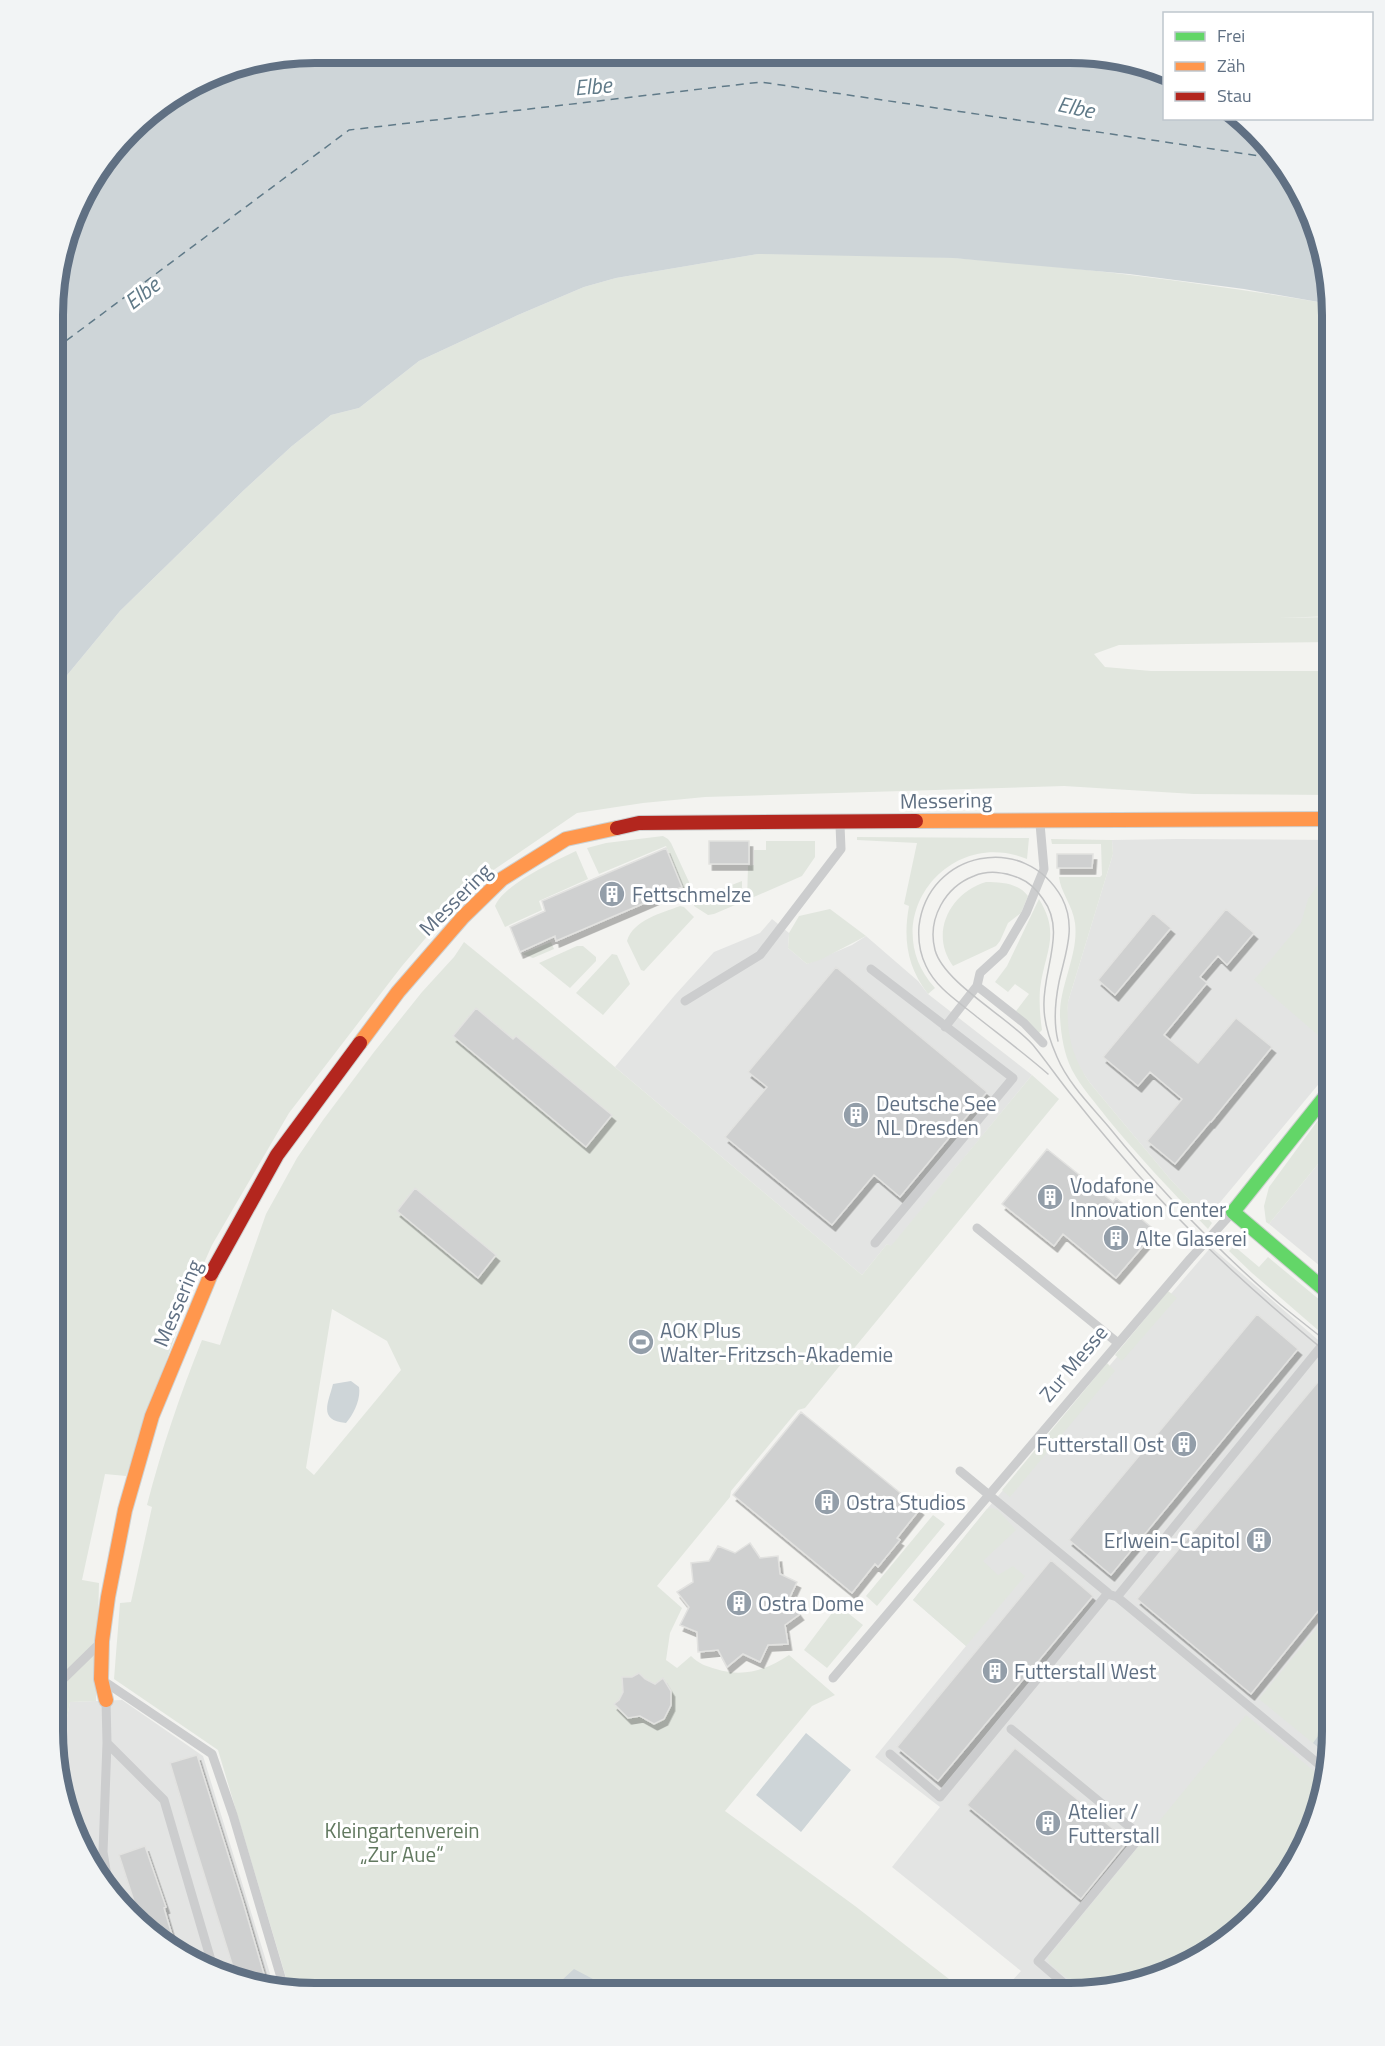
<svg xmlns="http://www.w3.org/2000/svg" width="1385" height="2046" font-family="'Titillium Web',sans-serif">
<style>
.built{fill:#e3e4e3}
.green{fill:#e1e6de;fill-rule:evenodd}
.water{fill:#ced5d8}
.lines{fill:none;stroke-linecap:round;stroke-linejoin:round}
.ferry{stroke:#607a88;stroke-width:1.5;stroke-dasharray:8 6;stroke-linecap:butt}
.building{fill:#cfd0d0;stroke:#e2e2e0;stroke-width:1.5;filter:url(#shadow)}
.fast-casing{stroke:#ced0d0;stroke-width:16}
.slow-casing{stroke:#ced0d0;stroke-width:16}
.jam-casing{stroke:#ced0d0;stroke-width:16}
.lane{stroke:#cccdce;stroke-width:9}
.fast{stroke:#63d668;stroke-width:14}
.slow{stroke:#ff974d;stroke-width:14}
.jam{stroke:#b3261e;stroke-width:14}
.tram{stroke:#c2c3c4;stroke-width:1.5}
.labels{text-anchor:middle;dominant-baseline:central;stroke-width:6;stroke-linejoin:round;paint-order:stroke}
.street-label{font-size:21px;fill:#607083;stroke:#fff}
.poi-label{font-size:21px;fill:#607083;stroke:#fff;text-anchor:start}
.park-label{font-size:21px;fill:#627960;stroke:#fff}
.water-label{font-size:22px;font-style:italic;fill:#607a88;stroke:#fff}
.rim{fill:none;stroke:#607083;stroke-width:8}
</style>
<defs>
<filter id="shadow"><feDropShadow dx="3.5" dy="6" stdDeviation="0" flood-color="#0004"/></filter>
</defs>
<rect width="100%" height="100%" fill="#f3f3f0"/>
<!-- built -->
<path class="built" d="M 1178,839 L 1332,840 L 1332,1068 L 1207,1218 L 1171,1180 L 1090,1083 L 1079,1067 L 1072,1052 L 1066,1024 L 1068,1002 L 1072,989 L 1113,854 L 1112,840 Z
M 772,919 L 789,933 L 788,948 L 807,964 L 852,945 L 866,936 L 918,981 L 928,994 L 1032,1075 L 891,1247 L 887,1244 L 862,1275 L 615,1067 L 675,995 L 714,952 L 760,933 Z
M 1332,1147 L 1332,1276 L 1269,1224 Z
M 1211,1247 L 1332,1352 L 1332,1749 L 1318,1816 L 1288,1877 L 1243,1929 L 1171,1973 L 1071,1993 L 1001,1993 L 1021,1971 L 892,1867 L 940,1807 L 875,1757 L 966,1646 L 913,1600 L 987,1509 Z
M 122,1700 L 203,1756 L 275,1990 L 215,1974 L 155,1940 L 107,1891 L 73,1832 L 63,1784 L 62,1744 L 70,1702 Z"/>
<!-- green -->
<path class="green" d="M 758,254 C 824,255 889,254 954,258 C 1080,267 1206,283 1330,304 L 1332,315 L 1332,616 L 1279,618 L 1332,617 L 1332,642 L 1119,645 L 1094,654 L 1105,667 L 1151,671 L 1332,671 L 1332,795 L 1194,794 L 1064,786 L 705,797 L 643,803 L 577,813 L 479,880 L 452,907 L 402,966 L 289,1113 L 212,1245 L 188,1299 L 126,1476 L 105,1474 L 82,1580 L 99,1583 L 96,1701 L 70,1702 L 62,1744 L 63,1784 L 53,1731 L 54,691 L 120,611 L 244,490 L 292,446 L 331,415 L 359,408 L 419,361 L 518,315 L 584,287 L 616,278 Z
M 663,836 L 668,839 L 671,843 L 689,882 L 689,885 L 683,889 L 666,846 L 599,874 L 587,848 L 606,843 Z
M 857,837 L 1029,838 L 1027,859 C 946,826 875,922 935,988 L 928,994 C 907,967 903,939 909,906 L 904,904 L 917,843 L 857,840 Z
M 1051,839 L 1112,840 L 1113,854 L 1068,1002 C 1066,1033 1072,1058 1090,1083 L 1171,1180 L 1212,1223 L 1208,1229 C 1173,1193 1139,1157 1107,1118 C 1095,1102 1081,1087 1072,1070 C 1064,1054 1061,1035 1060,1017 C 1059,985 1079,955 1075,923 C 1073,906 1060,891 1059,877 L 1100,877 L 1102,875 L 1101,844 L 1052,844 Z
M 766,841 L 815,841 L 815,857 L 802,876 L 747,900 L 748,866 L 754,865 L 754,850 L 766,850 Z
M 576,851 L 588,879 L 539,901 L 542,910 L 505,927 L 495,906 C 504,884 555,861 576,851 Z
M 1332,865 L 1332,1047 L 1254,980 L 1301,923 L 1308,899 Z
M 742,881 L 742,902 L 714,914 L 708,915 L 694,906 L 694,902 L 696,899 Z
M 986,882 C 1001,882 1018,883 1028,896 L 1021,913 L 1008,923 L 1000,941 L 996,946 L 953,966 C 929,933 950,893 986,882 Z
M 1039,899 C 1061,935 1045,951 1040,989 C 1039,1003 1040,1016 1042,1030 L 1039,1033 L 1016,1011 L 1029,994 L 1015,984 L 1008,992 L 995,982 L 1007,966 Z
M 680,906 L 684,907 L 694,917 L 644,971 L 641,970 L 627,941 C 633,920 662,913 680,906 Z
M 830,909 L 866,936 L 820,960 L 807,964 L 788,948 L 789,933 L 799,916 Z
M 464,942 L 540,1004 L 862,1275 L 887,1244 L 891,1246 L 1032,1075 L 1059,1099 L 805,1408 L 798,1410 L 731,1491 L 730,1497 L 657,1586 L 682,1608 L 670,1633 L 666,1660 L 677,1668 L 691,1656 C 699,1664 706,1666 716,1669 C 744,1678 766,1670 789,1655 L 835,1695 L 812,1706 L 725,1811 L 855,1906 L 967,1993 L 489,1992 L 487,1987 L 478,1992 L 290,1991 L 218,1750 L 114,1679 L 120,1603 L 131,1602 L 152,1507 L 147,1505 C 162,1447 180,1395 202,1340 L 220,1345 L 266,1214 L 297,1158 L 323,1120 L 374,1052 L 422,992 L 454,957 ZM 332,1309 L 387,1341 L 401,1370 L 314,1475 L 306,1468 Z
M 551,942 L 554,949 L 533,958 L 522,954 Z
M 577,946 L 583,946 L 596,957 L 596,961 L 570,988 L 539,963 Z
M 612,954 L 617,955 L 630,984 L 603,1015 L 576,993 Z
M 1332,1101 L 1332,1147 L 1269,1224 L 1266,1222 L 1264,1206 L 1269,1187 Z
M 1234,1246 L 1259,1267 L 1268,1257 L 1327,1306 L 1319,1331 L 1252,1273 L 1229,1251 Z
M 1168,1291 L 1177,1298 L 1122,1361 L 1115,1355 Z
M 1107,1363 L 1115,1371 L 1010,1497 L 1002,1490 Z
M 992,1508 L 998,1510 L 1016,1530 L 983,1561 L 998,1575 L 1013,1566 L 1025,1576 L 966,1646 L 913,1600 L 987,1509 Z
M 933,1515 L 945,1524 L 877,1606 L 866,1596 Z
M 838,1605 L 863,1625 L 827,1668 L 804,1650 Z
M 1332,1610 L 1332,1749 L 1330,1757 L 1259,1699 Z
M 1246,1715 L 1326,1781 L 1318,1816 L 1288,1877 L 1243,1929 L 1171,1973 L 1082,1991 L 1049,1963 L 1048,1957 Z"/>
<!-- water -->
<path class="water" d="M 315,53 L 1105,55 L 1164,71 L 1164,118 L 1242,119 L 1278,155 L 1312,214 L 1330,304 L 1244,289 L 1129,274 L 953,258 L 758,254 L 616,278 L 584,287 L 518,315 L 419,361 L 359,408 L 331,415 L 292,446 L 244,490 L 120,611 L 54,691 L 55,280 L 87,184 L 142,117 L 230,67 Z
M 351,1381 L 359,1387 C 361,1399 354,1414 346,1423 C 318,1420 328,1404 333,1384 Z
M 1332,1717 L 1330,1757 L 1313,1743 Z
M 806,1733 L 851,1770 L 801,1832 L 756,1795 Z
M 574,1969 L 593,1979 L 576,1992 L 563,1992 L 561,1981 Z"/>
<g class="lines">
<!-- ferry -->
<path class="ferry" d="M 55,349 L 349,130 L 761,82 L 1280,159"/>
</g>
<!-- building -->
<path class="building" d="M 709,841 L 749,841 L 749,864 L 709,864 Z
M 666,848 L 682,887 L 556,941 L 555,936 L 520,952 L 510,927 L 545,911 L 542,901 Z
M 1057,854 L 1093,854 L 1092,868 L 1057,868 Z
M 1226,909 L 1254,933 L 1227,965 L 1218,956 L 1200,977 L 1207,983 L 1164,1035 L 1198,1063 L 1236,1018 L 1272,1047 L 1211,1122 L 1210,1122 L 1175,1164 L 1147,1141 L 1182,1099 L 1150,1072 L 1138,1086 L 1103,1057 Z
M 1153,913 L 1171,928 L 1115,995 L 1098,980 Z
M 836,967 L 987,1092 L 900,1197 L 874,1175 L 832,1225 L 725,1137 L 767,1087 L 748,1072 Z
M 476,1008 L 513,1039 L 516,1036 L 612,1115 L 586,1147 L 453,1036 Z
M 1047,1149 L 1113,1202 L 1116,1198 L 1156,1231 L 1116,1278 L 1063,1234 L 1054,1246 L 1002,1204 Z
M 415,1188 L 496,1255 L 478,1278 L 397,1211 Z
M 1257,1314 L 1298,1349 L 1111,1575 L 1069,1540 Z
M 1332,1365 L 1332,1594 L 1251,1694 L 1137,1599 Z
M 801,1412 L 920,1509 L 897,1538 L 900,1540 L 878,1567 L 875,1564 L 852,1593 L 733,1495 Z
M 750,1543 L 760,1558 L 778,1556 L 780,1574 L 797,1582 L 789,1599 L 800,1614 L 785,1625 L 788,1644 L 768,1645 L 760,1662 L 743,1654 L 727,1667 L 718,1650 L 698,1652 L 697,1632 L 680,1625 L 689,1607 L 677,1592 L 693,1582 L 691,1563 L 709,1561 L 718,1546 L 735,1553 Z
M 1051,1560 L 1093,1596 L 938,1781 L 897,1747 Z
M 639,1673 L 645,1679 L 655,1684 L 663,1678 L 671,1691 L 671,1705 L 664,1719 L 654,1724 L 640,1716 L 628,1718 L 614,1704 L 619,1700 L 623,1692 L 622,1677 L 632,1677 Z
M 1015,1748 L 1128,1841 L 1081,1899 L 967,1805 Z
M 197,1755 L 243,1902 L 268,1988 L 237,1980 L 189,1826 L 170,1763 Z
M 145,1846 L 166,1907 L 164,1908 L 177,1952 L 155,1940 L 142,1926 L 119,1855 Z"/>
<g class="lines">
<!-- fast casing -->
<g class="fast-casing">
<path id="fast" d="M 1332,1088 L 1233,1212 L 1332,1296"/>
</g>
<!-- slow casing -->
<g class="slow-casing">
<path id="slow" d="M 916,821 L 1332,819
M 360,1043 L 398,992 L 463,917 L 502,879 L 566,839 L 617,828
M 106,1700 L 101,1679 L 102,1641 L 108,1597 L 125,1510 L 152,1416 L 211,1274"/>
</g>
<!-- jam casing -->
<g class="jam-casing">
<path id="jam" d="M 617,828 L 639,823 L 916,821
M 211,1274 L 277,1155 L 360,1043"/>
</g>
<!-- lane -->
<path class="lane" d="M 871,969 L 1013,1078 L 875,1243
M 977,986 L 1024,1023 L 1043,1043
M 685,1001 L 760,955 L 841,849 L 840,825
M 945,1027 L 977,986 L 980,973 L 1003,952 L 1026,913 L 1044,869 L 1040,824
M 977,1228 L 1118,1343
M 1111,1595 L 1117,1597 L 1327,1771
M 1117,1597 L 1332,1333
M 833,1678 L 1190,1259 L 1231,1214
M 108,1684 L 212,1754 L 233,1815 L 285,1991
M 53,1689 L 96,1647
M 106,1700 L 107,1743 L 103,1852 L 110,1894
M 1011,1729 L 1141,1836 L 1038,1961 L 1075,1993
M 107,1743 L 164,1800 L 215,1974
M 890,1754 L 940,1797 L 1108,1593 L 960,1471"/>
<!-- fast -->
<use href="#fast" class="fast"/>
<!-- slow -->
<use href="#slow" class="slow"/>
<!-- jam -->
<use href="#jam" class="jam"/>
<!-- tram -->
<path class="tram" d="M 1048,1074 C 1025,1054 1001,1036 977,1017 C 959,1002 936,988 926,966 C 920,954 918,939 919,926 C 928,851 1025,831 1062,898 C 1077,927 1065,954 1059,982 C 1055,1002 1053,1021 1058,1041
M 1332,1357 C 1271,1307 1212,1255 1158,1197 C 1129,1165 1100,1131 1073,1097 C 1059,1080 1047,1062 1033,1045 C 1008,1017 944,983 935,950 C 927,919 945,887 974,876 C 988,870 1005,872 1019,878 C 1029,882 1037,890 1043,899 C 1067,931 1042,971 1044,1007 C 1044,1025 1050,1041 1057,1057 C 1068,1083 1090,1105 1108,1126 C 1160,1190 1218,1251 1281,1305 C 1298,1319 1315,1332 1332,1346"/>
</g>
<!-- icons -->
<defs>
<g id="building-disc" transform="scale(1.35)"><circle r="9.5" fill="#939ea9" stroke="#fff"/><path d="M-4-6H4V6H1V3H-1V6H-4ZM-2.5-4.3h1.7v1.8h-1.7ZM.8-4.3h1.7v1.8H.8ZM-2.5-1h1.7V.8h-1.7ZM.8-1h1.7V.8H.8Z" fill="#fff"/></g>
<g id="stadium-disc" transform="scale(1.35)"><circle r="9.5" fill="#939ea9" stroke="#fff"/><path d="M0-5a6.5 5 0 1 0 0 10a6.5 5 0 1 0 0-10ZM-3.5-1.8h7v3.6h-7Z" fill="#fff"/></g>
</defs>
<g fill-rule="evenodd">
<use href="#building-disc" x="612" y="894"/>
<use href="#building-disc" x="856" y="1115"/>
<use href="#building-disc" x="1050" y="1197"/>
<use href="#building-disc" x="1116" y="1238"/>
<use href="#stadium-disc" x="641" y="1342"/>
<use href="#building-disc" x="1184" y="1444"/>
<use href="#building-disc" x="827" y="1502"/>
<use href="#building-disc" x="1259" y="1540"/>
<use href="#building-disc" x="739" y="1603"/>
<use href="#building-disc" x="995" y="1671"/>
<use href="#building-disc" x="1048" y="1823"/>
</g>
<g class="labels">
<!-- street labels -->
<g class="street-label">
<text transform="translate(946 800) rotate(-1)">Messering</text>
<text transform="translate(455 899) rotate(-45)">Messering</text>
<text transform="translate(177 1303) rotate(-67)">Messering</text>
<text transform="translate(1073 1363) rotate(-50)">Zur Messe</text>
</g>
<!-- poi labels -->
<g class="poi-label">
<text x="632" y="894">Fettschmelze</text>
<text x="876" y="1103">Deutsche See<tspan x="876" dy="24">NL Dresden</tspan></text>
<text x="1070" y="1185">Vodafone<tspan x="1070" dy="24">Innovation Center</tspan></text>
<text x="1136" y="1238">Alte Glaserei</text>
<text x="660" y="1330">AOK Plus<tspan x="660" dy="24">Walter-Fritzsch-Akademie</tspan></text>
<text x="1164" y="1444" text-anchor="end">Futterstall Ost</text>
<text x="846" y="1502">Ostra Studios</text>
<text x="1240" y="1540" text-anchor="end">Erlwein-Capitol</text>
<text x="758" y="1603">Ostra Dome</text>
<text x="1014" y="1671">Futterstall West</text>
<text x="1068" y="1811">Atelier /<tspan x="1068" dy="24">Futterstall</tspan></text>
</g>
<!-- park labels -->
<g class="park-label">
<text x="402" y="1830">Kleingartenverein<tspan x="402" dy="24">„Zur Aue“</tspan></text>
</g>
<!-- water labels -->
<g class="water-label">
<text transform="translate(593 86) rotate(-5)">Elbe</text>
<text transform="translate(1076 107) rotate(12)">Elbe</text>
<text transform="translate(142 293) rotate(-38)">Elbe</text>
</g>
</g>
<!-- crop -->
<path d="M0 0H1385V2046H0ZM315 63H1070A252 252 0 0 1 1322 315V1731A252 252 0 0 1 1070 1983H315A252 252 0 0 1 63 1731V315A252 252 0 0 1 315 63Z" fill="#f2f4f5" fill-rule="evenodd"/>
<path class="rim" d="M315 63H1070A252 252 0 0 1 1322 315V1731A252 252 0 0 1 1070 1983H315A252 252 0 0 1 63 1731V315A252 252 0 0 1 315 63Z"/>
<!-- legend -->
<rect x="1163" y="12" width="210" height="108" fill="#ffffff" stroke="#bfc6cd" stroke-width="1.5"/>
<rect x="1175" y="32" width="30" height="9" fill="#63d668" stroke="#bfc6cd" stroke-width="1.5"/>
<text x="1217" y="42" font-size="18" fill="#607083">Frei</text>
<rect x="1175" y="62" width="30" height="9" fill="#ff974d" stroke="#bfc6cd" stroke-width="1.5"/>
<text x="1217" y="72" font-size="18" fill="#607083">Zäh</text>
<rect x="1175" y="92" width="30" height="9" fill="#b3261e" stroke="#bfc6cd" stroke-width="1.5"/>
<text x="1217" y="102" font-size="18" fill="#607083">Stau</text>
</svg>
